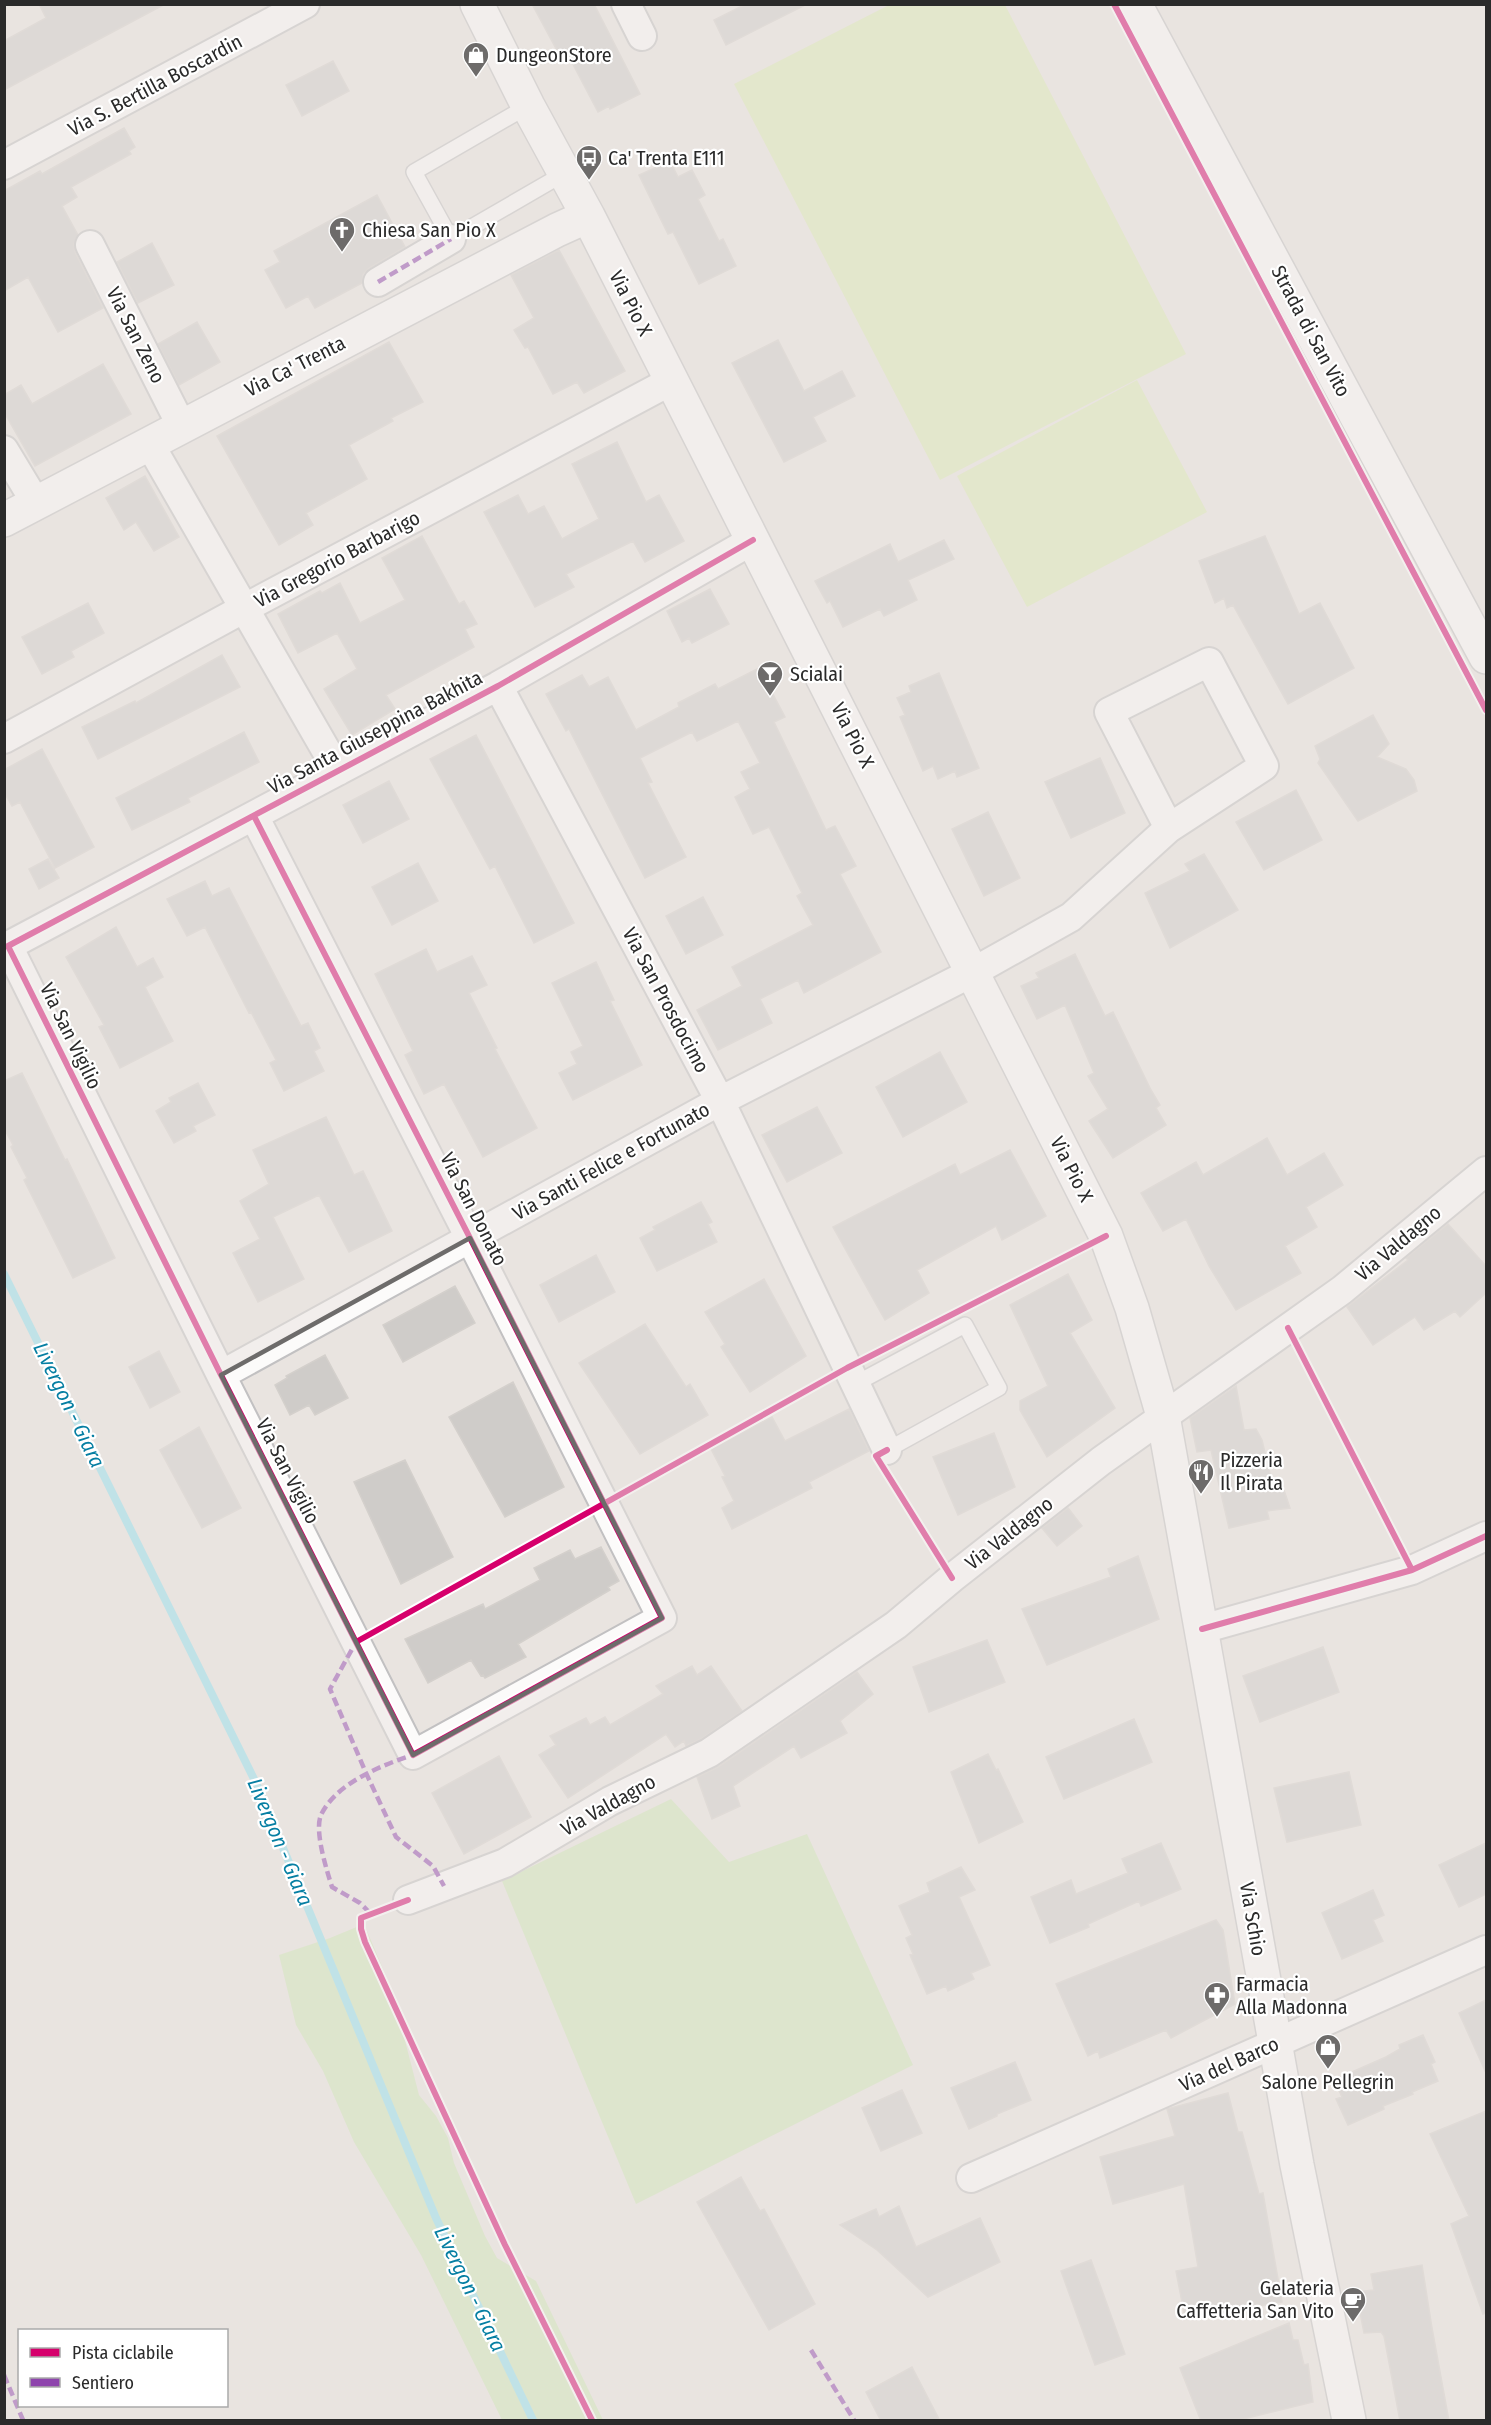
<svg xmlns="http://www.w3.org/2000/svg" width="1491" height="2425" font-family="'Fira Sans Condensed',sans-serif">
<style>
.green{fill:#cfe6b7}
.pitch{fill:#dceab4}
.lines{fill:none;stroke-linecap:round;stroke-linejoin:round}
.stream{stroke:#8fe1ef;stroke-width:8}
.building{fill:#cfccc9;stroke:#d4d0cc;stroke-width:1.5}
.lane-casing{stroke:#c2c1c2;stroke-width:18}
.street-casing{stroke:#c2c1c2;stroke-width:32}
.secondary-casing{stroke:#c2c1c2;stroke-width:36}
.lane{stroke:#fcfbfa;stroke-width:15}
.street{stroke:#fcfbfa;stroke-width:28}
.secondary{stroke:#fcfbfa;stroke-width:33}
.quiet{stroke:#8e44ad;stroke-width:4.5;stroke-dasharray:9 4.5;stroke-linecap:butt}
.cycleway-casing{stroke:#fff;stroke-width:10}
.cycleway{stroke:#d6006c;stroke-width:6}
.marked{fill:none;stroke:#6d6b6a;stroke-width:4.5;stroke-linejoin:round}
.labels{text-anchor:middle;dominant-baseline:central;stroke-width:4.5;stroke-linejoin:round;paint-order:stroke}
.poi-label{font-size:20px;fill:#2a2a2a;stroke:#fff;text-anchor:start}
.street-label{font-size:20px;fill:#2a2a2a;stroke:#fff}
.water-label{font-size:21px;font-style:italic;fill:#067fa3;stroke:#fff}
</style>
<rect width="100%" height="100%" fill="#e9e4e0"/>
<!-- green -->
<path class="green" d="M 671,1799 L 729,1862 L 807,1834 L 913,2065 L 636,2204 L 502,1881 Z
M 364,1924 L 392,1990 L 419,2095 L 436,2116 L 448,2138 L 454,2163 L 485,2236 L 497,2258 L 536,2281 L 603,2420 L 502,2420 L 421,2255 L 354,2142 L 323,2071 L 296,2025 L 279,1955 L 330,1938 Z"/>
<!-- pitch -->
<path class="pitch" d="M 889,5 L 1005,5 L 1186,354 L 940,480 L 734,84 Z
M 1137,380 L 1207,512 L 1027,607 L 957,476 Z"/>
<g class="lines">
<!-- stream -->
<path class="stream" d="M 4,1274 L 257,1785 L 436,2218 L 533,2420"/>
</g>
<!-- building -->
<path class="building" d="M 39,4 L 165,4 L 4,90 L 4,41 L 46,18 Z
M 532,4 L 594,4 L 640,94 L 610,109 L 609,106 L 598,112 L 567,53 L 560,56 Z
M 746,4 L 807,4 L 726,45 L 714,20 Z
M 333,61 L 349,91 L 302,116 L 286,85 Z
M 124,128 L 135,147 L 129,151 L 131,154 L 71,187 L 77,197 L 62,206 L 78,235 L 74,244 L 75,252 L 103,308 L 58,332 L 28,277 L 4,291 L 4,191 L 40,171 L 42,174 Z
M 670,161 L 678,177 L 692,170 L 705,195 L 698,199 L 719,241 L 723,239 L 736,266 L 699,284 L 673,232 L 668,234 L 639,175 Z
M 377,195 L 405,247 L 369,268 L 363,274 L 362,283 L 315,308 L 308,296 L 286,308 L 265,270 L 280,262 L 274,251 Z
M 152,243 L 174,285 L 138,303 L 117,262 Z
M 559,250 L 625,371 L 584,393 L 577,382 L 553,394 L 528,347 L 525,348 L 514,330 L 534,318 L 511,275 Z
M 197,322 L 220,362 L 179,385 L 158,344 Z
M 778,340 L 804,391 L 842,371 L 855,396 L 813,417 L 826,441 L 784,462 L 732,363 Z
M 389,342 L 423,402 L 391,418 L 393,421 L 349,445 L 367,479 L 306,513 L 313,525 L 279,545 L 217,436 Z
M 103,364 L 131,414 L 35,466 L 4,412 L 4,395 L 21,385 L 32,404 Z
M 617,442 L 646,502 L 659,495 L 684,541 L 645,562 L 633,541 L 566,574 L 574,587 L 535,607 L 484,512 L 518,495 L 528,514 L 544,506 L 562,539 L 599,519 L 572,464 Z
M 145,476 L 179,537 L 154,551 L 136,522 L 124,530 L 106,498 Z
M 422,536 L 459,604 L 464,601 L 477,624 L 465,629 L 474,647 L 386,695 L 395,709 L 352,735 L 324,689 L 357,669 L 337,633 L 298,653 L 278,614 L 320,591 L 322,593 L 340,583 L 360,623 L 405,600 L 382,558 Z
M 1265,536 L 1299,614 L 1320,603 L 1354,668 L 1288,704 L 1233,605 L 1227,608 L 1224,598 L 1215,603 L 1199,561 Z
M 944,540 L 954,559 L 908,580 L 917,600 L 884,616 L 880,609 L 843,627 L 830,601 L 827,603 L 815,581 L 890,544 L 898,562 Z
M 710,589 L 729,624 L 692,643 L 689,638 L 682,642 L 667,611 Z
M 88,603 L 104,633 L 71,651 L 74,657 L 42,674 L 22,637 Z
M 222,655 L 240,687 L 98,759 L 82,727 L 135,701 L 136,703 Z
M 759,668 L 785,717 L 774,722 L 826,830 L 835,826 L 856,866 L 840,874 L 881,952 L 804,993 L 798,980 L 760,999 L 772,1023 L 718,1050 L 697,1010 L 742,986 L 732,967 L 813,925 L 797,896 L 802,893 L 769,827 L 753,834 L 735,797 L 750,789 L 741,772 L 760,763 L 738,721 L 697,741 L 692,732 L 640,758 L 652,782 L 648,783 L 686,857 L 645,878 L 569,729 L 566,731 L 546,694 L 582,675 L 589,687 L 608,677 L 636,730 L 679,707 L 678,703 L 715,684 L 718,689 Z
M 939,673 L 979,768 L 957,777 L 955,771 L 938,779 L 933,766 L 923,771 L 900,717 L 905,715 L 897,698 L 911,692 L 909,686 Z
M 1373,715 L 1389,744 L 1377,757 L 1406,769 L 1414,780 L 1417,791 L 1358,821 L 1318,763 L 1320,759 L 1315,746 Z
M 244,732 L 259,762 L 188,798 L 190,802 L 132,830 L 116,798 Z
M 476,735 L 574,923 L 534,943 L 495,866 L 490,869 L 430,759 Z
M 42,749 L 94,847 L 55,868 L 20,802 L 12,806 L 4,792 L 4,770 Z
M 1100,758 L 1125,813 L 1071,838 L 1045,782 Z
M 389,781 L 409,819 L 363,843 L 343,805 Z
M 1296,790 L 1322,840 L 1264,870 L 1236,822 Z
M 988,812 L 1020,878 L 984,896 L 952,829 Z
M 1204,854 L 1238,910 L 1170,948 L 1145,893 L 1190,871 L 1185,864 Z
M 48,859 L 59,878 L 39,889 L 29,869 Z
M 418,863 L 438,901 L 392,925 L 372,887 Z
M 205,881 L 212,896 L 229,888 L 301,1026 L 308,1023 L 320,1048 L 314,1051 L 324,1071 L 284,1091 L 270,1063 L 276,1060 L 251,1012 L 249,1013 L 205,927 L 187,936 L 167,899 Z
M 703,897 L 723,935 L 686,954 L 666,916 Z
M 116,927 L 137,967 L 153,958 L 163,977 L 145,987 L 173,1041 L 120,1068 L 99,1027 L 104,1025 L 66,957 Z
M 426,949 L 437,972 L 472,956 L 487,985 L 469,993 L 497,1048 L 495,1049 L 537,1128 L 483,1157 L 444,1084 L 424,1094 L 405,1055 L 413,1051 L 375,974 Z
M 1075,954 L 1105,1016 L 1113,1012 L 1151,1090 L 1160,1105 L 1156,1108 L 1166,1125 L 1113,1158 L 1089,1121 L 1108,1109 L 1088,1076 L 1094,1073 L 1065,1005 L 1037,1019 L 1021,986 L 1039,978 L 1036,973 Z
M 596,962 L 614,1000 L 610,1001 L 642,1065 L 573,1100 L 559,1073 L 577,1064 L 571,1052 L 583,1046 L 552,983 Z
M 940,1052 L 967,1102 L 903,1137 L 876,1087 Z
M 22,1073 L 65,1160 L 67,1159 L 115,1258 L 73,1278 L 24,1180 L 27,1178 L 11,1147 L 13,1145 L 4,1128 L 4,1081 Z
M 198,1083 L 215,1115 L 193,1126 L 196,1131 L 174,1143 L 156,1111 L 171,1102 L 169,1098 Z
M 817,1107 L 842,1153 L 787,1182 L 762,1135 Z
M 326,1117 L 354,1175 L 363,1171 L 392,1231 L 349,1252 L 319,1195 L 273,1217 L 304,1279 L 258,1302 L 233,1253 L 260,1239 L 240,1201 L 269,1184 L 253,1150 Z
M 1267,1138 L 1287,1175 L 1324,1153 L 1343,1185 L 1306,1207 L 1317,1227 L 1285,1246 L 1301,1273 L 1236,1310 L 1209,1266 L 1186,1219 L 1163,1231 L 1141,1193 L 1196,1162 L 1203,1175 Z
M 1010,1150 L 1046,1216 L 1002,1240 L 996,1226 L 917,1270 L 929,1293 L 885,1320 L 833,1227 L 955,1164 L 960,1175 Z
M 701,1202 L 712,1222 L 708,1224 L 717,1242 L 657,1271 L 640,1238 L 655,1230 L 653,1227 Z
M 1448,1224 L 1486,1266 L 1486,1293 L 1460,1317 L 1455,1311 L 1424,1330 L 1415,1317 L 1373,1345 L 1347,1307 L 1408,1260 L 1406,1258 Z
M 596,1255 L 615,1292 L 559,1322 L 540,1285 Z
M 1068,1274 L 1092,1320 L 1070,1333 L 1115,1408 L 1047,1457 L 1020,1410 L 1020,1401 L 1048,1386 L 1010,1305 Z
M 764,1279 L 806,1356 L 750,1392 L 721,1347 L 725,1344 L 705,1312 Z
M 455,1286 L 475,1323 L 403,1362 L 383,1325 Z
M 645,1324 L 686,1387 L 690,1384 L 708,1415 L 640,1454 L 579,1363 Z
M 159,1351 L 180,1392 L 150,1408 L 129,1367 Z
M 325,1355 L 348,1398 L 315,1415 L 309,1405 L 290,1415 L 275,1385 L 287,1378 L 286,1376 Z
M 513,1382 L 564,1487 L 505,1517 L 449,1417 Z
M 1236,1386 L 1244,1430 L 1256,1429 L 1262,1440 L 1271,1478 L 1280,1478 L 1290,1508 L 1267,1511 L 1269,1519 L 1229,1528 L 1211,1450 L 1197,1452 L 1190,1418 Z
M 849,1409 L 869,1451 L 809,1482 L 812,1488 L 732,1529 L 722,1508 L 734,1501 L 722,1477 L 725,1476 L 711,1449 L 772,1417 L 785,1441 Z
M 199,1427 L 241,1508 L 202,1528 L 160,1450 Z
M 994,1433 L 1015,1487 L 958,1515 L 933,1457 Z
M 405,1460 L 453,1557 L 401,1584 L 354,1482 Z
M 1068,1508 L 1082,1526 L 1057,1546 L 1042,1528 Z
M 601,1547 L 619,1581 L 608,1587 L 610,1590 L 518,1644 L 526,1657 L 485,1678 L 483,1675 L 481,1676 L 471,1660 L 428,1683 L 405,1639 L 483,1604 L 485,1609 L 540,1580 L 534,1568 L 570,1550 L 575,1559 Z
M 1138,1556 L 1159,1619 L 1047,1665 L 1022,1609 L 1111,1577 L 1108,1569 Z
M 987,1640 L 1005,1682 L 929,1712 L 913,1667 Z
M 1323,1647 L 1339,1692 L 1260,1722 L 1243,1676 Z
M 692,1666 L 697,1675 L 711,1666 L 742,1711 L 701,1739 L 686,1746 L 684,1741 L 675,1747 L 666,1734 L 568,1798 L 539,1755 L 556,1745 L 550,1736 L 586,1718 L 590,1725 L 605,1717 L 610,1725 L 663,1694 L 656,1686 Z
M 857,1672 L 873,1694 L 840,1721 L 847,1733 L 801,1758 L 794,1746 L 733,1786 L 740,1806 L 712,1819 L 697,1777 L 718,1767 Z
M 1134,1719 L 1152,1762 L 1064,1799 L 1046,1757 Z
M 988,1754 L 996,1770 L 998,1769 L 1023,1822 L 979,1843 L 951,1772 Z
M 499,1756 L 531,1817 L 464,1854 L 432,1793 Z
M 1349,1772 L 1361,1825 L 1287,1842 L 1274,1788 Z
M 1161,1843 L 1181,1889 L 1141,1906 L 1139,1901 L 1088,1924 L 1089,1927 L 1050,1943 L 1031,1897 L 1071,1880 L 1076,1894 L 1128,1873 L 1122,1859 Z
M 1486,1843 L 1486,1894 L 1459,1907 L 1439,1865 Z
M 961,1867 L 975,1890 L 959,1897 L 990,1965 L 971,1973 L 974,1979 L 948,1991 L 946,1986 L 927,1994 L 910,1955 L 913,1954 L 906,1938 L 912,1935 L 899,1906 L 930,1892 L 927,1883 Z
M 1373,1890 L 1384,1915 L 1373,1920 L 1383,1941 L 1342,1959 L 1322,1913 Z
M 1216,1920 L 1223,1930 L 1235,2004 L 1171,2038 L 1166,2030 L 1100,2058 L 1098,2051 L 1088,2056 L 1056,1984 Z
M 1486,2000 L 1486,2073 L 1459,2013 Z
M 1423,2035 L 1435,2062 L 1431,2064 L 1438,2081 L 1412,2092 L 1413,2094 L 1383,2106 L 1384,2109 L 1348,2125 L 1336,2099 L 1342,2097 L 1334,2080 L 1386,2057 L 1400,2049 L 1399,2045 Z
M 1015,2062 L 1031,2100 L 997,2114 L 997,2116 L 969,2129 L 951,2088 Z
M 902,2090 L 922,2133 L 881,2151 L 862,2108 Z
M 1228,2093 L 1238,2132 L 1242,2132 L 1259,2194 L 1263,2193 L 1282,2302 L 1185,2318 L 1176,2271 L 1198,2267 L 1184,2184 L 1113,2204 L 1100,2157 L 1175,2136 L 1167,2109 Z
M 1486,2111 L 1486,2313 L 1483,2314 L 1451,2224 L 1469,2216 L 1430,2134 Z
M 741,2177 L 760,2211 L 764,2209 L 815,2304 L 769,2330 L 697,2202 Z
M 899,2206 L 916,2247 L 980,2218 L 1000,2262 L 928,2297 L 877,2250 L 840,2225 L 876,2209 L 879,2217 Z
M 1091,2260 L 1125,2354 L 1095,2365 L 1061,2271 Z
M 1422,2265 L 1432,2328 L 1449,2421 L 1400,2421 L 1384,2336 L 1381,2332 L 1364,2333 L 1356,2292 L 1374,2290 L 1371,2274 Z
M 1289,2323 L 1293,2340 L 1298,2340 L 1304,2365 L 1308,2364 L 1313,2402 L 1235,2421 L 1201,2421 L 1180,2368 Z
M 912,2367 L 940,2421 L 881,2421 L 866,2392 Z"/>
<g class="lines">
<!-- lane casing -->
<g class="lane-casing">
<path id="lane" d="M 528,106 L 414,172 L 451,239 L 565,173
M 855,1384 L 965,1325 L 999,1388 L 887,1450"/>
</g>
<!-- street casing -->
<g class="street-casing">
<path id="street" d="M 626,4 L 642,36
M 4,165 L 305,4
M 90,245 L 181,425
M 378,282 L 451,239
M 149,443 L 338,771
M 4,450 L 36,503
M 498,686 L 720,1101 L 887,1450
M 4,739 L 243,609 L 671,381
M 254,816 L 470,1238 L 662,1618 L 413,1755 L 221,1375 L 8,946 L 498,686 L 753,540
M 221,1375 L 720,1101 L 973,972 L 1071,917 L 1169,828 L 1264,766 L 1209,662 L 1109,712 L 1169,828
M 1202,1629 L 1412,1570 L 1486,1536
M 408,1900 L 505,1863 L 610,1801 L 709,1753 L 896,1625 L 952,1578 L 1101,1461 L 1342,1290 L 1486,1171
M 971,2178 L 1486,1950"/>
</g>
<!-- secondary casing -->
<g class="secondary-casing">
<path id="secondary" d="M 477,4 L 528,106 L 588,216 L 1106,1236 L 1132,1308 L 1163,1416 L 1297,2165 L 1349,2420
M 1135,4 L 1486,657
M 4,520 L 557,230 L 588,216"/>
</g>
<!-- lane -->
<use href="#lane" class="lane"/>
<!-- street -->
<use href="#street" class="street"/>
<!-- secondary -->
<use href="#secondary" class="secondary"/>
<!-- quiet -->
<path class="quiet" d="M 378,282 L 451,239
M 360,1640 L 356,1642 L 330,1689 L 366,1773 L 396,1837 L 433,1866 L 444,1886
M 370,1913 L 360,1903 L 332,1887 C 327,1871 314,1831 321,1815 C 336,1783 382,1765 413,1755
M 811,2350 L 854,2420
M 4,2375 L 23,2420"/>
<!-- cycleway casing -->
<g class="cycleway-casing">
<path id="cycleway" d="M 1114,4 L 1486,710
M 254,816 L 470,1238 L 662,1618 L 413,1755 L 221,1375 L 8,946 L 498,686 L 753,540
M 1288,1328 L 1412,1570
M 887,1450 L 876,1456 L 952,1578
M 1202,1629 L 1412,1570 L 1486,1536
M 356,1642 L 847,1368 L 1106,1236
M 408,1900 L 361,1918 L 361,1929 L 365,1942 L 505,2245 L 592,2420"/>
</g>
<!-- cycleway -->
<use href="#cycleway" class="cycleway"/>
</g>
<!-- marked area -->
<path d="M0 0H1491V2425H0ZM 470,1238 L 662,1618 L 413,1755 L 221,1375 Z" fill="#e9e4e0" fill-opacity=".55" fill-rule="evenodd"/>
<path class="marked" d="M 470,1238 L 662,1618 L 413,1755 L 221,1375 Z"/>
<!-- icons -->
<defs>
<g id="shop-pin" transform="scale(1.35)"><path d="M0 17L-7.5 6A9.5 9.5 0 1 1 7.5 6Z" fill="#6d6b6a" stroke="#fff"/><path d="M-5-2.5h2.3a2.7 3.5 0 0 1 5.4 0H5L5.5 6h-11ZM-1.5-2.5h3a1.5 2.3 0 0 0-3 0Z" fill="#fff"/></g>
<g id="bus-pin" transform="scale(1.35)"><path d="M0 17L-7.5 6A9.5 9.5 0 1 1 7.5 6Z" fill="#6d6b6a" stroke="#fff"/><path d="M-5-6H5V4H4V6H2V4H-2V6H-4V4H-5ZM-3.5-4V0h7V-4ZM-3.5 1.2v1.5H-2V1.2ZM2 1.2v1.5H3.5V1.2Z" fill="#fff"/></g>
<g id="church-pin" transform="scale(1.35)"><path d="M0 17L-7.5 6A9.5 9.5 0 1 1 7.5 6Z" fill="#6d6b6a" stroke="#fff"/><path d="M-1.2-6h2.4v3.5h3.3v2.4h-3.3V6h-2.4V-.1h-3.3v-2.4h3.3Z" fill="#fff"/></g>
<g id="bar-pin" transform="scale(1.35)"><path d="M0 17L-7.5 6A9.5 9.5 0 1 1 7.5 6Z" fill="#6d6b6a" stroke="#fff"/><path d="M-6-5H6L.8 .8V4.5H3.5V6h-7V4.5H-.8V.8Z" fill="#fff"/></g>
<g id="restaurant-pin" transform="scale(1.35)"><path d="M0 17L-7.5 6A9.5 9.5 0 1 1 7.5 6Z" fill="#6d6b6a" stroke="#fff"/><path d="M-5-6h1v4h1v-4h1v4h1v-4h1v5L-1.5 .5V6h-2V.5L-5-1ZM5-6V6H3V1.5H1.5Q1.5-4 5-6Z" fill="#fff"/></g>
<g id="pharmacy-pin" transform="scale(1.35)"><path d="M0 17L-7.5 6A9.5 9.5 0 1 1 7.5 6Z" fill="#6d6b6a" stroke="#fff"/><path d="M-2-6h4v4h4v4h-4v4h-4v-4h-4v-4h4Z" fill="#fff"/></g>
<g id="cafe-pin" transform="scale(1.35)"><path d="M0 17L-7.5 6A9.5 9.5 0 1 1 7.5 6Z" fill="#6d6b6a" stroke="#fff"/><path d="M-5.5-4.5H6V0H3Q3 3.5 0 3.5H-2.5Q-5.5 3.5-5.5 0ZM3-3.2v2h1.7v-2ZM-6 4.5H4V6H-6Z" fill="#fff"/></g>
</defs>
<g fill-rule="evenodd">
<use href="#shop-pin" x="476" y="55"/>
<use href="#bus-pin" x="589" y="158"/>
<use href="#church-pin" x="342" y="230"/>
<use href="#bar-pin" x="770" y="674"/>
<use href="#restaurant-pin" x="1201" y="1472"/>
<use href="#pharmacy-pin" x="1217" y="1995"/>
<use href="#shop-pin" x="1328" y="2047"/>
<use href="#cafe-pin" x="1353" y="2300"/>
</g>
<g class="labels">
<!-- poi labels -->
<g class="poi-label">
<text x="496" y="55">DungeonStore</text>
<text x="608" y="158">Ca' Trenta E111</text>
<text x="362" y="230">Chiesa San Pio X</text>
<text x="790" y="674">Scialai</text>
<text x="1220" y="1460">Pizzeria<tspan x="1220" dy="23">Il Pirata</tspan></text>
<text x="1236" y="1984">Farmacia<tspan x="1236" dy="23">Alla Madonna</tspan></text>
<text x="1328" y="2082" text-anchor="middle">Salone Pellegrin</text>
<text x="1334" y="2288" text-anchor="end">Gelateria<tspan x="1334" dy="23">Caffetteria San Vito</tspan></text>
</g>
<!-- street labels -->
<g class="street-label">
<text transform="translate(155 85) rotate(-28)">Via S. Bertilla Boscardin</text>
<text transform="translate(631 303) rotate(63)">Via Pio X</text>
<text transform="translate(1311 331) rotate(62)">Strada di San Vito</text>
<text transform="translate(136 335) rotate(63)">Via San Zeno</text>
<text transform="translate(295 366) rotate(-27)">Via Ca' Trenta</text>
<text transform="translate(337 559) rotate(-28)">Via Gregorio Barbarigo</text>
<text transform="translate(375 732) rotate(-28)">Via Santa Giuseppina Bakhita</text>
<text transform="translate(853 735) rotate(63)">Via Pio X</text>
<text transform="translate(666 1000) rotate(62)">Via San Prosdocimo</text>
<text transform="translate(71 1036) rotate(64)">Via San Vigilio</text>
<text transform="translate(611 1161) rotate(-29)">Via Santi Felice e Fortunato</text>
<text transform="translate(1072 1169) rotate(63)">Via Pio X</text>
<text transform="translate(474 1209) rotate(63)">Via San Donato</text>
<text transform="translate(1398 1243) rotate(-40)">Via Valdagno</text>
<text transform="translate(288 1471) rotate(63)">Via San Vigilio</text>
<text transform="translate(1009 1533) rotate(-38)">Via Valdagno</text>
<text transform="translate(608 1805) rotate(-29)">Via Valdagno</text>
<text transform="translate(1253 1919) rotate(80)">Via Schio</text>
<text transform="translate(1229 2064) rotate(-24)">Via del Barco</text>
</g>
<!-- water labels -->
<g class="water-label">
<text transform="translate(69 1405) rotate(64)">Livergon - Giara</text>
<text transform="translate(280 1842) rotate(67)">Livergon - Giara</text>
<text transform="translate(470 2289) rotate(64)">Livergon - Giara</text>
</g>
</g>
<!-- border -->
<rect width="1491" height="2425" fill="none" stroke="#2a2a2a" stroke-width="12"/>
<!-- legend -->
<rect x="18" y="2329" width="210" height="78" fill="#ffffff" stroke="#aaaaaa" stroke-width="1.5"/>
<rect x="30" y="2348" width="30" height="9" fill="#d6006c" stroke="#aaaaaa" stroke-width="1.5"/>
<text x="72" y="2359" font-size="18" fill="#2a2a2a">Pista ciclabile</text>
<rect x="30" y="2378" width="30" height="9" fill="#8e44ad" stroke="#aaaaaa" stroke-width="1.5"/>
<text x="72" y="2389" font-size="18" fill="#2a2a2a">Sentiero</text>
</svg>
